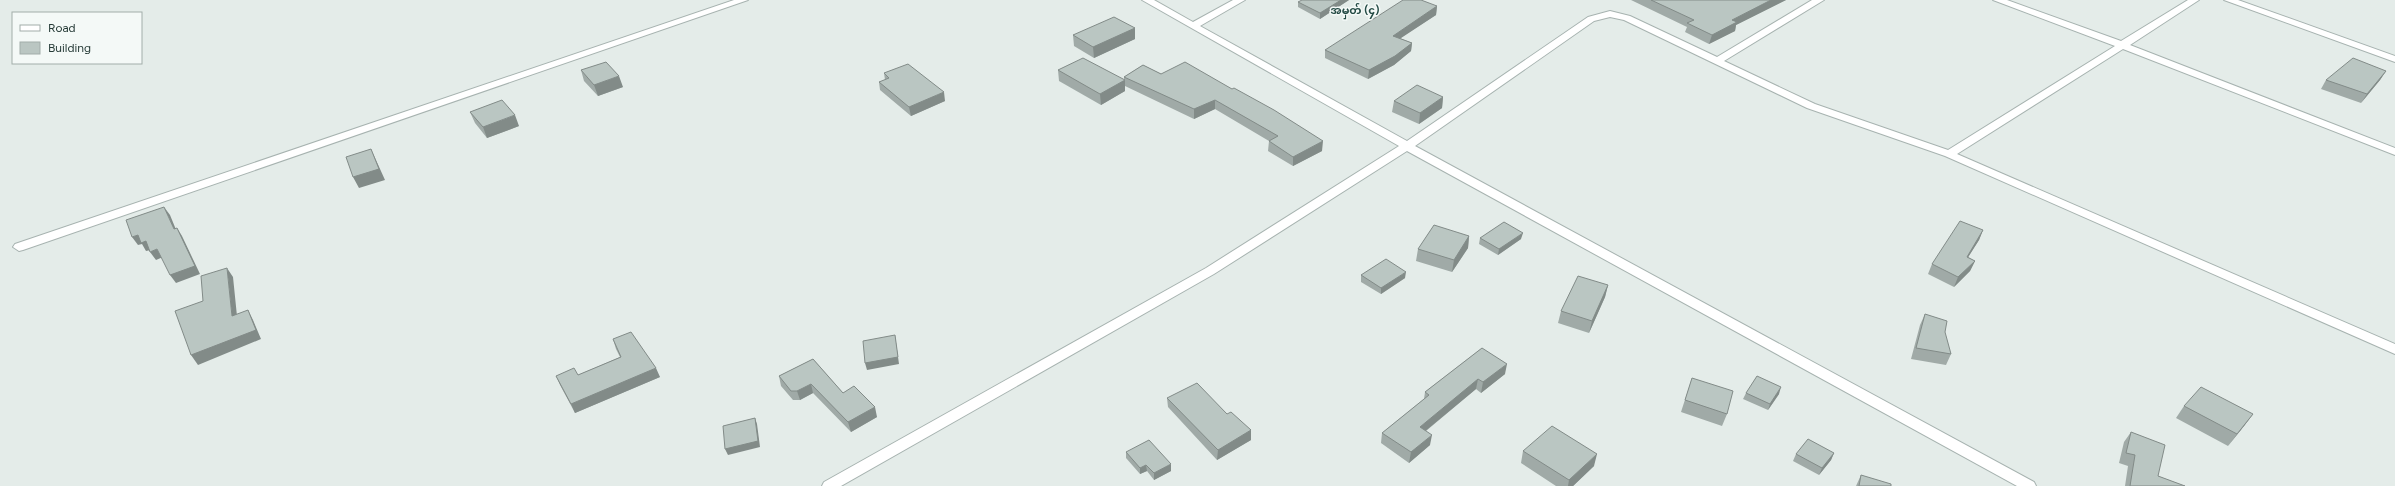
<svg xmlns="http://www.w3.org/2000/svg" width="2395" height="486" font-family="Figtree,'Noto Sans Myanmar',sans-serif">
<style>
.lines{fill:none;stroke-linecap:round;stroke-linejoin:round}
.minor-casing{stroke:#a7b3b0;stroke-width:2}
.minor{fill:#fff;fill-rule:evenodd}
.wall{fill:#a0aaa7}
.shaded-wall{fill:#828b88}
.building{fill:#bac6c2;stroke:#828b88}
.labels{text-anchor:middle;dominant-baseline:central;stroke-width:3;stroke-linejoin:round;paint-order:stroke}
.far-quarter-label{font-size:11px;font-weight:bold;fill:#244b45;stroke:#f4f9f7}
</style>
<rect width="100%" height="100%" fill="#e4ece9"/>
<g class="lines">
<!-- minor casing -->
<g class="minor-casing">
<path id="minor" d="M 734,0 L 748,0 L 23,250 L 19,251 L 13,247 L 15,244 Z
M 1142,0 L 1154,0 L 1193,22 L 1233,0 L 1245,0 L 1200,26 L 1407,141 L 1588,17 L 1610,11 L 1630,16 L 1717,57 L 1812,0 L 1824,0 L 1724,61 L 1815,104 L 1948,150 L 2115,46 L 1993,0 L 2007,0 L 2121,41 L 2188,0 L 2199,0 L 2130,45 L 2395,148 L 2395,155 L 2123,49 L 1957,154 L 2395,344 L 2395,354 L 1945,156 L 1807,108 L 1624,20 L 1610,17 L 1594,21 L 1415,146 L 2034,482 L 2036,486 L 2017,486 L 1407,151 L 1214,274 L 841,486 L 822,486 L 824,482 L 1206,268 L 1399,146 Z
M 2224,0 L 2238,0 L 2395,56 L 2395,62 Z"/>
</g>
<!-- minor -->
<use href="#minor" class="minor"/>
</g>
<!-- wall -->
<path class="wall" d="M 1349,0 L 1320,19 L 1298,7 L 1298,2 Z
M 1631,0 L 1786,0 L 1736,25 L 1735,31 L 1709,44 L 1685,32 L 1687,27 Z
M 1437,6 L 1436,15 L 1400,38 L 1412,43 L 1411,51 L 1394,65 L 1368,79 L 1325,58 L 1325,50 Z
M 1135,28 L 1135,39 L 1094,58 L 1074,46 L 1073,35 Z
M 1143,65 L 1322,151 L 1293,166 L 1268,151 L 1269,141 L 1215,109 L 1194,119 L 1125,86 L 1125,91 L 1101,105 L 1059,81 L 1058,70 L 1124,80 L 1124,77 Z
M 581,70 L 623,87 L 598,96 L 584,81 Z
M 2386,71 L 2380,80 L 2361,103 L 2321,89 L 2326,80 Z
M 884,73 L 945,101 L 911,116 L 880,90 L 879,82 L 885,80 Z
M 1443,97 L 1442,108 L 1419,124 L 1392,112 L 1394,101 Z
M 470,112 L 519,126 L 487,138 L 475,123 Z
M 1983,230 L 1979,240 L 1968,257 L 1975,261 L 1970,271 L 1954,287 L 1928,274 L 1932,264 Z
M 1469,236 L 1468,248 L 1452,272 L 1416,261 L 1418,249 Z
M 1480,238 L 1521,239 L 1498,255 L 1479,244 Z
M 1361,275 L 1405,278 L 1381,294 L 1361,282 Z
M 1608,285 L 1605,297 L 1589,333 L 1558,323 L 1561,311 Z
M 1925,314 L 1951,354 L 1946,365 L 1911,359 L 1920,325 Z
M 613,339 L 660,377 L 575,413 L 560,385 L 556,376 L 578,375 L 620,357 L 616,349 Z
M 1482,348 L 1505,374 L 1481,393 L 1476,389 L 1426,431 L 1430,445 L 1409,463 L 1381,443 L 1382,433 L 1424,399 L 1425,392 Z
M 813,359 L 843,393 L 877,417 L 851,432 L 813,393 L 800,400 L 793,400 L 781,386 L 779,376 Z
M 1692,378 L 1727,414 L 1722,426 L 1681,412 Z
M 1746,393 L 1779,394 L 1768,410 L 1743,399 Z
M 1167,398 L 1227,414 L 1251,430 L 1251,440 L 1217,460 L 1168,407 Z
M 2184,406 L 2253,414 L 2244,426 L 2228,446 L 2176,418 Z
M 2131,432 L 2158,476 L 2185,486 L 2125,486 L 2128,466 L 2119,463 L 2124,442 Z
M 1523,451 L 1594,466 L 1573,486 L 1556,486 L 1521,463 Z
M 1126,452 L 1171,471 L 1154,480 L 1147,471 L 1140,474 L 1126,458 Z
M 1834,453 L 1831,460 L 1819,475 L 1793,461 L 1796,454 Z
M 1861,475 L 1891,486 L 1856,486 Z"/>
<!-- shaded-wall -->
<path class="shaded-wall" d="M 1341,0 L 1349,0 L 1320,19 L 1320,13 Z
M 1771,0 L 1786,0 L 1736,25 L 1735,31 L 1709,44 L 1712,35 L 1732,20 Z
M 1437,6 L 1436,15 L 1392,44 L 1393,36 Z
M 1135,28 L 1135,39 L 1094,58 L 1093,47 Z
M 1412,43 L 1411,51 L 1394,65 L 1368,79 L 1369,70 Z
M 2386,71 L 2380,80 L 2361,103 L 2367,94 Z
M 619,76 L 623,87 L 598,96 L 594,85 Z
M 1125,80 L 1125,91 L 1101,105 L 1100,94 Z
M 944,92 L 945,101 L 911,116 L 909,107 Z
M 1443,97 L 1442,108 L 1419,124 L 1420,113 Z
M 1215,100 L 1215,109 L 1194,119 L 1194,109 Z
M 515,115 L 519,126 L 487,138 L 483,127 Z
M 1323,141 L 1322,151 L 1293,166 L 1293,157 Z
M 371,149 L 385,180 L 359,188 L 353,177 Z
M 164,207 L 170,215 L 179,237 L 174,229 Z
M 177,228 L 182,236 L 200,274 L 176,283 L 170,275 Z
M 1983,230 L 1979,240 L 1962,267 L 1967,257 Z
M 1523,233 L 1521,239 L 1498,255 L 1499,249 Z
M 138,235 L 146,241 L 151,250 L 146,251 L 142,244 L 138,245 L 132,237 Z
M 1469,236 L 1468,248 L 1452,272 L 1454,260 Z
M 157,249 L 163,257 L 156,260 L 150,252 Z
M 1975,261 L 1970,271 L 1954,287 L 1958,277 Z
M 227,268 L 233,277 L 238,326 L 232,316 Z
M 1406,272 L 1405,278 L 1381,294 L 1381,288 Z
M 1608,285 L 1605,297 L 1589,333 L 1592,321 Z
M 248,310 L 253,320 L 261,339 L 198,365 L 191,355 Z
M 895,335 L 899,364 L 867,370 L 865,363 Z
M 1507,364 L 1505,374 L 1481,393 L 1483,382 Z
M 656,368 L 660,377 L 575,413 L 571,404 Z
M 1478,379 L 1476,389 L 1418,437 L 1420,427 Z
M 811,384 L 813,393 L 800,400 L 797,391 Z
M 1781,387 L 1779,394 L 1768,410 L 1770,404 Z
M 875,407 L 877,417 L 851,432 L 848,422 Z
M 2253,414 L 2244,426 L 2228,446 L 2237,434 Z
M 755,418 L 757,424 L 760,447 L 728,455 L 725,449 Z
M 1251,430 L 1251,440 L 1217,460 L 1218,450 Z
M 1432,435 L 1430,445 L 1409,463 L 1411,452 Z
M 1834,453 L 1831,460 L 1819,475 L 1822,468 Z
M 1597,454 L 1594,466 L 1573,486 L 1568,486 L 1569,480 Z
M 1171,464 L 1171,471 L 1154,480 L 1154,473 Z
M 1146,465 L 1147,471 L 1140,474 L 1140,468 Z"/>
<!-- building -->
<path class="building" d="M 1302,0 L 1341,0 L 1320,13 L 1298,2 Z
M 1403,0 L 1421,0 L 1437,6 L 1393,36 L 1412,43 L 1395,56 L 1369,70 L 1325,50 Z
M 1651,0 L 1771,0 L 1732,20 L 1737,22 L 1712,35 L 1687,23 L 1694,20 Z
M 1114,17 L 1135,28 L 1093,47 L 1073,35 Z
M 1083,58 L 1125,80 L 1100,94 L 1058,70 Z
M 2353,58 L 2386,71 L 2367,94 L 2326,80 Z
M 606,62 L 619,76 L 594,85 L 581,70 Z
M 1185,62 L 1232,89 L 1234,88 L 1274,110 L 1323,141 L 1293,157 L 1269,141 L 1278,136 L 1215,100 L 1194,109 L 1124,77 L 1143,65 L 1161,74 Z
M 908,64 L 944,92 L 909,107 L 879,82 L 889,78 L 884,73 Z
M 1417,85 L 1443,97 L 1420,113 L 1394,101 Z
M 502,100 L 515,115 L 483,127 L 470,112 Z
M 371,149 L 379,169 L 353,177 L 346,157 Z
M 164,207 L 174,229 L 177,228 L 195,266 L 170,275 L 157,249 L 150,252 L 146,241 L 141,243 L 138,235 L 132,237 L 126,220 Z
M 1960,221 L 1983,230 L 1967,257 L 1975,261 L 1958,277 L 1932,264 Z
M 1504,222 L 1523,233 L 1499,249 L 1480,238 Z
M 1434,225 L 1469,236 L 1454,260 L 1418,249 Z
M 1386,259 L 1406,272 L 1381,288 L 1361,275 Z
M 227,268 L 232,316 L 248,310 L 256,330 L 191,355 L 175,311 L 203,301 L 201,276 Z
M 1578,276 L 1608,285 L 1592,321 L 1561,311 Z
M 1925,314 L 1947,321 L 1945,332 L 1951,354 L 1916,348 Z
M 631,332 L 656,368 L 571,404 L 556,376 L 574,368 L 578,375 L 621,357 L 613,339 Z
M 895,335 L 898,357 L 865,363 L 863,341 Z
M 1482,348 L 1507,364 L 1483,382 L 1478,379 L 1420,427 L 1432,435 L 1411,452 L 1382,433 L 1429,395 L 1425,392 Z
M 813,359 L 843,393 L 854,386 L 875,407 L 848,422 L 811,384 L 797,391 L 791,391 L 779,376 Z
M 1757,376 L 1781,387 L 1770,404 L 1746,393 Z
M 1692,378 L 1733,391 L 1727,414 L 1685,400 Z
M 1197,383 L 1227,414 L 1231,412 L 1251,430 L 1218,450 L 1167,398 Z
M 2201,387 L 2253,414 L 2237,434 L 2184,406 Z
M 755,418 L 758,441 L 725,449 L 723,426 Z
M 1552,426 L 1597,454 L 1569,480 L 1523,451 Z
M 2131,432 L 2165,445 L 2158,476 L 2185,486 L 2130,486 L 2135,455 L 2126,453 Z
M 1808,439 L 1834,453 L 1822,468 L 1796,454 Z
M 1149,440 L 1171,464 L 1154,473 L 1146,465 L 1140,468 L 1126,452 Z
M 1861,475 L 1891,484 L 1891,486 L 1859,486 Z"/>
<g class="labels">
<!-- far-quarter labels -->
<g class="far-quarter-label">
<text x="1355" y="10">အမှတ် (၄)</text>
</g>
</g>
<!-- legend -->
<rect x="12" y="12" width="130" height="52" fill="#f4f9f7" stroke="#a2adaa"/>
<rect x="20" y="25" width="20" height="6" fill="#ffffff" stroke="#a2adaa"/>
<text x="48" y="32" font-size="12" fill="#263b37">Road</text>
<rect x="20" y="42" width="20" height="12" fill="#bac6c2" stroke="#a2adaa"/>
<text x="48" y="52" font-size="12" fill="#263b37">Building</text>
</svg>
